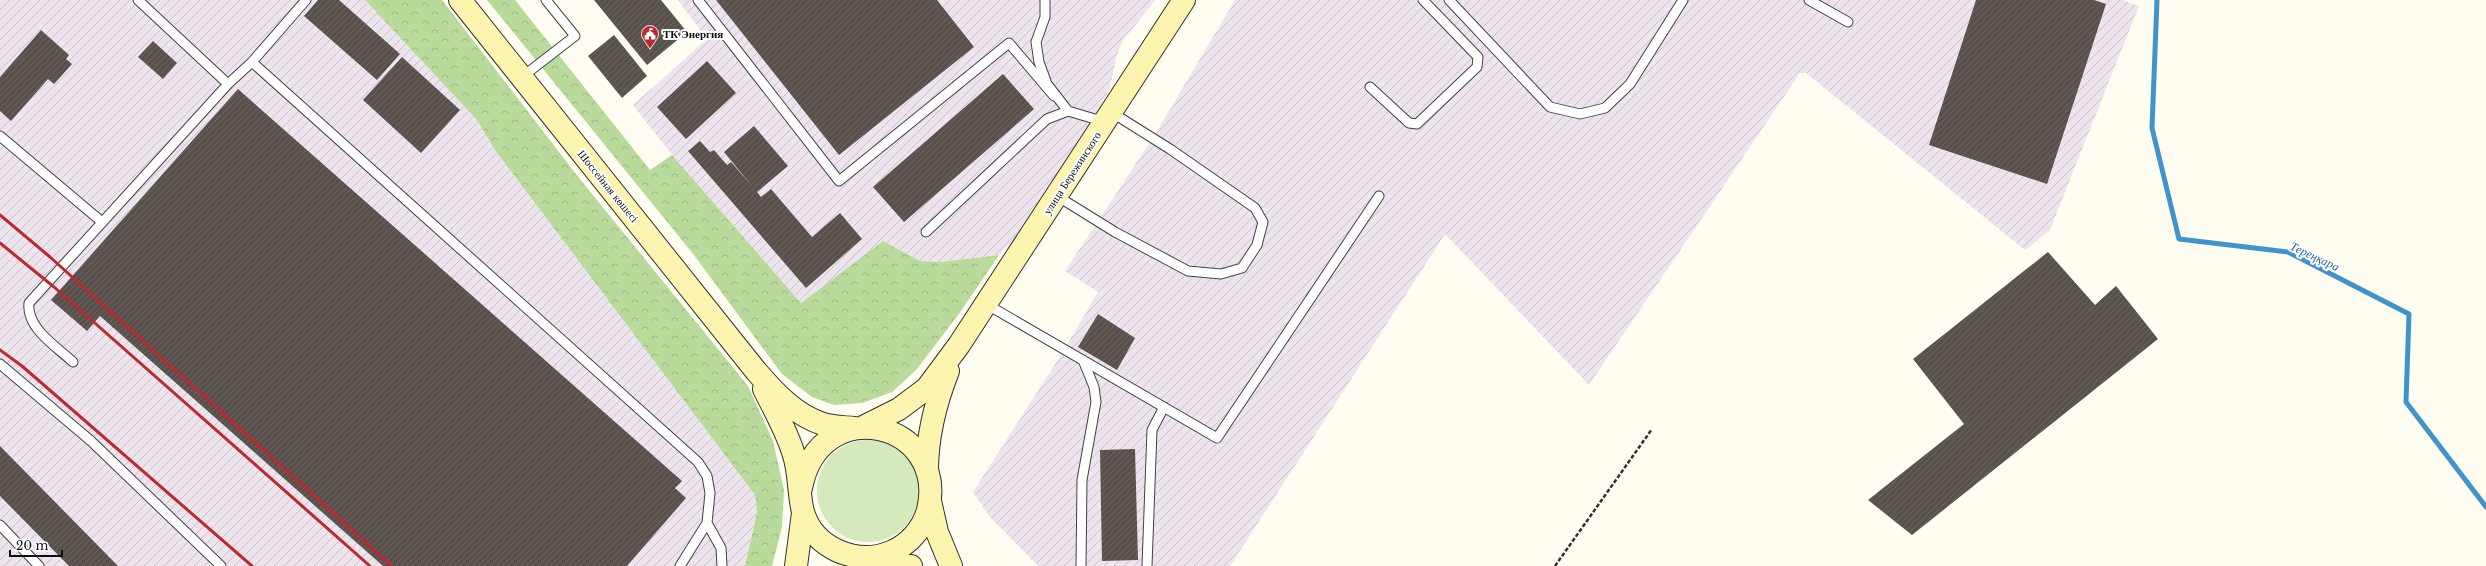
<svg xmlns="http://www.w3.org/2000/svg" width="2486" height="566" font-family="'Libre Baskerville',serif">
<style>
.industrial{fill:url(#industrial-furrows)}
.grass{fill:#d4e9bc}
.forest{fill:url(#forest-crowns)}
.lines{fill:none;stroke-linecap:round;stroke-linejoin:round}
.stream{stroke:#4094cb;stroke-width:5}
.building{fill:url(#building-hatch)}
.service-casing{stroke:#424242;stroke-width:11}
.secondary-casing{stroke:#313131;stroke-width:24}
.path{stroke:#313131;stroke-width:2.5;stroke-dasharray:4 2;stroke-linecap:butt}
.service{stroke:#fff;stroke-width:9}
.secondary{stroke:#fdf4af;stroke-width:22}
.rail{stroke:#be2931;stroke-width:3}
.labels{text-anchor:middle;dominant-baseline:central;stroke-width:4;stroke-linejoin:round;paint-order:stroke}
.poi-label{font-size:11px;font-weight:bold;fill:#0f0f0f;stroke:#fff;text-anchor:start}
.street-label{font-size:11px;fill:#0f0f0f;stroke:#fff}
.water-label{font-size:12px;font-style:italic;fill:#1a66a0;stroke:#fff}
</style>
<defs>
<pattern id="industrial-furrows" width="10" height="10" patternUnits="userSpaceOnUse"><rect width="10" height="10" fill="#ede4ee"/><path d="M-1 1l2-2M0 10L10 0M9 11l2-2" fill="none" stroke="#cac2cb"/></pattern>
<pattern id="forest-crowns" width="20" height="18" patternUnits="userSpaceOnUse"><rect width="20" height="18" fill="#b8da9b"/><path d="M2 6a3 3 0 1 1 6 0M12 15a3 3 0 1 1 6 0" fill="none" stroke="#9dba84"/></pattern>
<pattern id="building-hatch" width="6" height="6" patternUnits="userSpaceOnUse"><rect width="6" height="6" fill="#58514c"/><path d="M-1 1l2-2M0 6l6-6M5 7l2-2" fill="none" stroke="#6b6561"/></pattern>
</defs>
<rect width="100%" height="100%" fill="#fffcf2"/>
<!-- industrial -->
<path class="industrial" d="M 0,0 L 365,0 L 477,120 L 495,150 L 755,495 L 757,512 L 745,566 L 0,566 Z
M 678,0 L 1155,0 L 1122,42 L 1116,58 L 1110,88 L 1094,118 L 1018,236 L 999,255 L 940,262 L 920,261 L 883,241 L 801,303 L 672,155 L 633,105 L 707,39 Z
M 1235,0 L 2122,0 L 2139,6 L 2050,230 L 2025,250 L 1806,73 L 1800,73 L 1589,385 L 1445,234 L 1230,566 L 1038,566 L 990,517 L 973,492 L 1061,355 L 1098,292 L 1065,271 L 1153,138 Z"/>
<!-- grass -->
<path class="grass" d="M817 491a51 51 0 1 1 102 0a51 51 0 1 1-102 0Z"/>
<!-- forest -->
<path class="forest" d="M 365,0 L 442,0 L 579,178 L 748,386 L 773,441 L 784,490 L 782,527 L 772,566 L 745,566 L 757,512 L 755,495 L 495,150 L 477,120 Z
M 487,0 L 515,0 L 650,170 L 672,155 L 801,303 L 883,241 L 920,261 L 940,262 L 999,255 L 961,311 L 917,369 L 892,392 L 862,403 L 834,405 L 812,397 L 782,374 L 694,255 Z"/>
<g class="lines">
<!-- stream -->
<path class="stream" d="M 2157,0 L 2152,128 L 2179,239 L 2288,252 L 2409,314 L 2406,402 L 2486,507"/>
</g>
<!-- building -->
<path class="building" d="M 318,0 L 339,0 L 400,54 L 377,80 L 304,16 Z
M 594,0 L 661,0 L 687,32 L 647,65 Z
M 716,0 L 937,0 L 974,47 L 839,155 Z
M 1976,0 L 2094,0 L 2106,4 L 2047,184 L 1929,145 Z
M 41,30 L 69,55 L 66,59 L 72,64 L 54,84 L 48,79 L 11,121 L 0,111 L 0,77 Z
M 614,35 L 647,76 L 622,98 L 588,56 Z
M 153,41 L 177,63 L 163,79 L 138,57 Z
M 402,57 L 460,110 L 421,153 L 363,100 Z
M 707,61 L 736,93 L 686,139 L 657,107 Z
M 1003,74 L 1034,109 L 904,222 L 873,187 Z
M 238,89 L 682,481 L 675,488 L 686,498 L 627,566 L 383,566 L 100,316 L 87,331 L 51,300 Z
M 754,126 L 788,166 L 757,192 L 761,197 L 771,189 L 812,237 L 840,213 L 862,239 L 806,288 L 688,151 L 700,141 L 710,152 L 714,150 L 727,165 L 731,162 L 752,186 L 724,152 Z
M 2048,252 L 2095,305 L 2116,286 L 2158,339 L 1912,535 L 1868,500 L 1964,424 L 1913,359 Z
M 1098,314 L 1135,338 L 1117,370 L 1078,347 Z
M 0,446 L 118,566 L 69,566 L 0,496 Z
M 1135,449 L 1138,560 L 1102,561 L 1100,450 Z"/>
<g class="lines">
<!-- service casing -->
<g class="service-casing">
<path id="service" d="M 138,0 L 228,84
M 306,0 L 252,62 L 698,462 L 707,476 L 710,493 L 707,523 L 721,548 L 722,566
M 698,0 L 839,181 L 1009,43 L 1054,96
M 1045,0 L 1045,17 L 1036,42 L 1039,62 L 1047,84 L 1068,111
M 1449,0 L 1550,107 L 1580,114 L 1605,108 L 1630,84 L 1683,0
M 1809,0 L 1848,22
M 522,77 L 575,36 L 546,0
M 1370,87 L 1409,123 L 1417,124 L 1477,67 L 1478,57 L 1423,0
M 0,136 L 102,222
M 1057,196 L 1115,232 L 1188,271 L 1221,274 L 1242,268 L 1257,245 L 1263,222 L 1255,208 L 1170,149 L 1111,112
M 926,232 L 1047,119 L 1068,111 L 1105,122
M 986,304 L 1217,438 L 1379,196
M 73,362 C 56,346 26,328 29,303 L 228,84 L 252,62
M 0,364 L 91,441 L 221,566
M 0,525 L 39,566
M 680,566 L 707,523
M 1081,566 L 1082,480 L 1096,402 L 1094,387 L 1083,360
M 1147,566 L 1152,430 L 1164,407"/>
</g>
<!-- secondary casing -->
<g class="secondary-casing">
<path id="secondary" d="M 460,0 L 756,371 C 775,393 795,415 823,424 C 832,427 844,427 854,428
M 764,389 C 774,409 786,430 793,452 C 800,471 798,492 803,512 C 814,549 857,566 891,552 C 908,545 923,529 928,510 C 949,422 820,390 801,488
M 863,427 L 899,409 L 927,388 L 959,345 L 1184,0
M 927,471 C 927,435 935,404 948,371
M 930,501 L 937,532 L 951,566
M 873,558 L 911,566
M 796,566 L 803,513"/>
</g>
<!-- path -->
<path class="path" d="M 1555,566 L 1652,429"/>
<!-- service -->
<use href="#service" class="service"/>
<!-- secondary -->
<use href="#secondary" class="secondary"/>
<!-- rail -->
<path class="rail" d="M 0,215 L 50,257 L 392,566
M 0,243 L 54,287 L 370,566
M 0,350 L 22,366 L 252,566"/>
</g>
<!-- icons -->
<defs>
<g id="civic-pin" transform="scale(0.9)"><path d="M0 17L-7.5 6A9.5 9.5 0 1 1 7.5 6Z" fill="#be2931" stroke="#fff"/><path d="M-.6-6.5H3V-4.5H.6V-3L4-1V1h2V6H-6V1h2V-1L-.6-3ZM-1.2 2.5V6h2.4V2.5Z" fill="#fff"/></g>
</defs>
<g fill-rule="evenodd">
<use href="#civic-pin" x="650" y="34"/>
</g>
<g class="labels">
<!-- poi labels -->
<g class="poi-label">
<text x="663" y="34">ТК Энергия</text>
</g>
<!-- street labels -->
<g class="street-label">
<text transform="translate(1072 173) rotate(-57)">улица Бережинского</text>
<text transform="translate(608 186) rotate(51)">Шоссейная көшесі</text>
</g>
<!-- water labels -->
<g class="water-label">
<text transform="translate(2315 256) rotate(25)">Тереңқара</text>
</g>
</g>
<!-- scale -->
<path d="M10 550v6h52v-6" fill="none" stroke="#0f0f0f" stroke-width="2"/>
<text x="16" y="550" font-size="12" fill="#0f0f0f" stroke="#ffffff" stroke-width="3" paint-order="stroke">20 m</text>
</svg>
